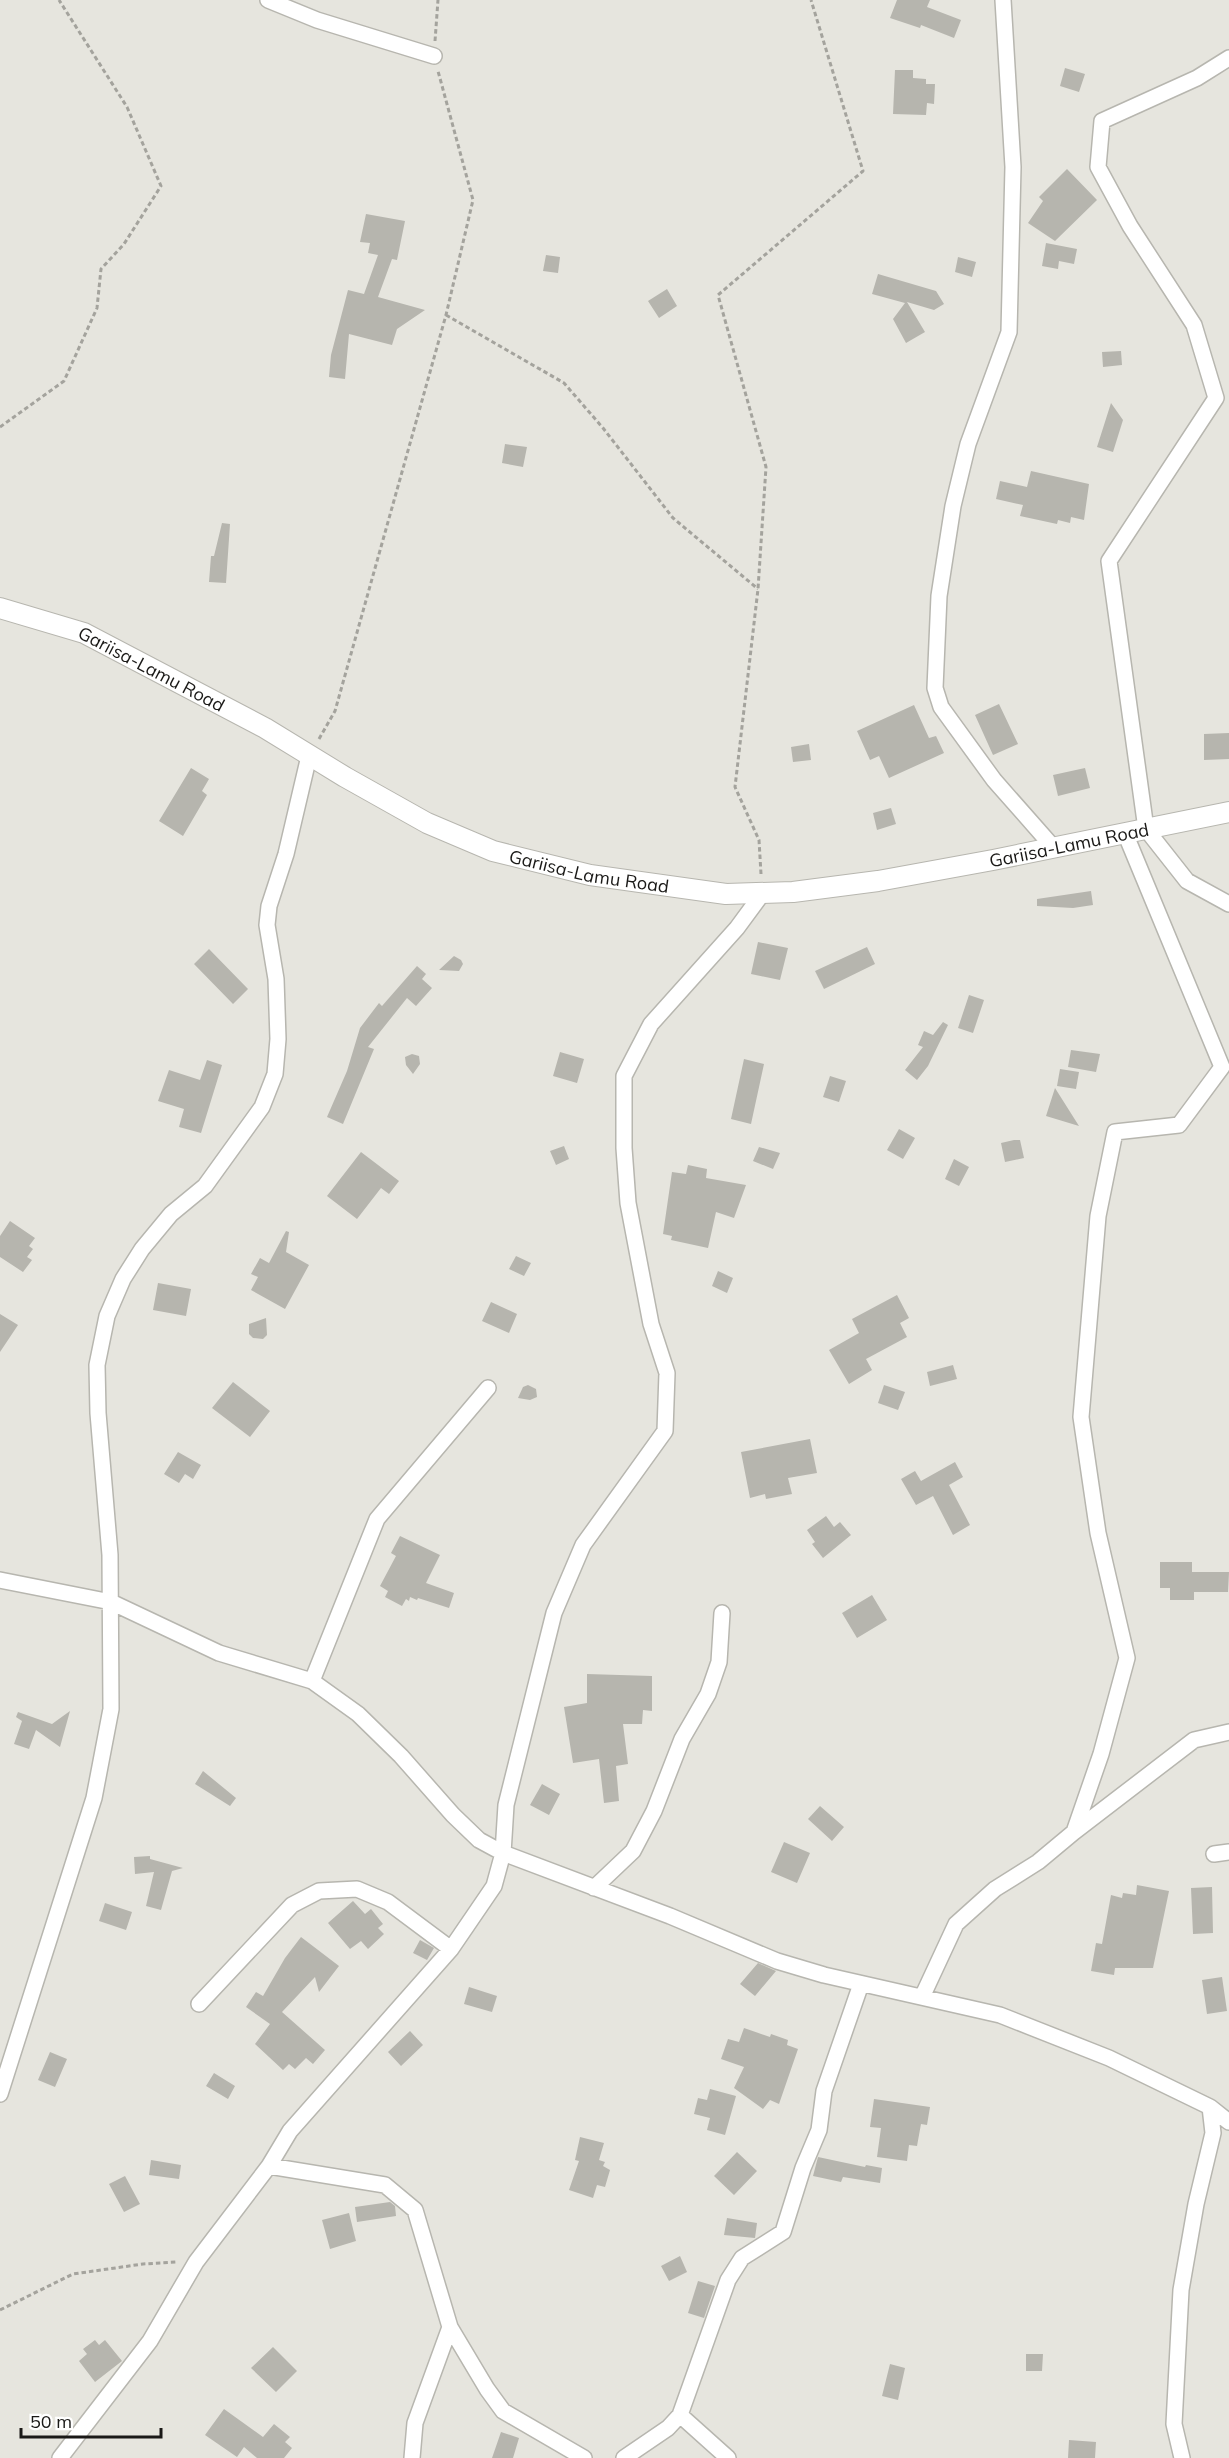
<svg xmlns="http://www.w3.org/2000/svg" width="1229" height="2458" font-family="Mulish,sans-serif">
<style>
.building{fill:#b6b5ae}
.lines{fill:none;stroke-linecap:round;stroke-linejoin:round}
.minor-casing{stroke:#b7b6af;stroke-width:18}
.tertiary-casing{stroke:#b7b6af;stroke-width:22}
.path{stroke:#a4a39d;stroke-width:3;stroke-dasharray:4.5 3;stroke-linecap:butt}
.minor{stroke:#fff;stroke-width:15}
.tertiary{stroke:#fff;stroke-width:20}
.labels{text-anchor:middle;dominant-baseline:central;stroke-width:5;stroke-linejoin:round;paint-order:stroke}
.street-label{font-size:18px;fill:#1a1917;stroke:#fff}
</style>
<rect width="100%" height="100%" fill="#e6e5de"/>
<!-- building -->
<path class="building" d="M 897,0 L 930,0 L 927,7 L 961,20 L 954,38 L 921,25 L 920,28 L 890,18 Z
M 1065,68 L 1085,74 L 1079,92 L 1060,86 Z
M 895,70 L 913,70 L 913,78 L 926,79 L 926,84 L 935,84 L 934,104 L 927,103 L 926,115 L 893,114 Z
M 1067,169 L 1097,200 L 1055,241 L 1028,223 L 1043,201 L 1039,197 Z
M 366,214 L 405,221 L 397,260 L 392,259 L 378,297 L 425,310 L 397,329 L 392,345 L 349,334 L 345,379 L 329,377 L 331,355 L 348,290 L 364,294 L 378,255 L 368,253 L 370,243 L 360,242 Z
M 1046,243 L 1077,249 L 1074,264 L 1059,261 L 1058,269 L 1042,266 Z
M 546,255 L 560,257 L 558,273 L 543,271 Z
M 958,257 L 976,262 L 972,277 L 955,272 Z
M 878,274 L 936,291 L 944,304 L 934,310 L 907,302 L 925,332 L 906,343 L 893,319 L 905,303 L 872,294 Z
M 667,289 L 677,306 L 659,318 L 648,301 Z
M 1121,351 L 1122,365 L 1103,367 L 1102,352 Z
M 1111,403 L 1123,420 L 1113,452 L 1097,447 Z
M 505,444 L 527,447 L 523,467 L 502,463 Z
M 1031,471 L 1089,484 L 1084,520 L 1071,517 L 1070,523 L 1058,520 L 1057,524 L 1020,516 L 1023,505 L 996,499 L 1000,481 L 1027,487 Z
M 222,523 L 230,524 L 226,583 L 209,582 L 211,556 L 214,556 Z
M 999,704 L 1018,744 L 993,755 L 975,715 Z
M 914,705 L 929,738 L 936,736 L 944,753 L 889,778 L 879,756 L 870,760 L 857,731 Z
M 1229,733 L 1229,759 L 1204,760 L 1204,734 Z
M 809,744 L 811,760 L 793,762 L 791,747 Z
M 191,768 L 209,779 L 202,791 L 207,795 L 183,836 L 159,821 Z
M 1085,768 L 1090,788 L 1058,796 L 1053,775 Z
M 891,808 L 896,824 L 877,830 L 873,813 Z
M 1091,891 L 1093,905 L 1073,908 L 1037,906 L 1037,899 Z
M 758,942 L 788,948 L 780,980 L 751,974 Z
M 867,947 L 875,964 L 824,989 L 815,971 Z
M 209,949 L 248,989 L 233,1004 L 194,964 Z
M 454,956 L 461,960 L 463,964 L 459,971 L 439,970 Z
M 417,966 L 426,974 L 422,979 L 432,988 L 416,1006 L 407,998 L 368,1047 L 374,1049 L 343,1124 L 327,1117 L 347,1071 L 360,1028 L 379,1003 L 382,1006 Z
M 969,995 L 984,1000 L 973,1033 L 958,1028 Z
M 943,1022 L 948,1025 L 928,1066 L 917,1080 L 905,1070 L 923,1047 L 918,1045 L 924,1031 L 933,1035 Z
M 1071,1050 L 1100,1054 L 1096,1072 L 1068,1067 Z
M 560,1052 L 584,1059 L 577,1083 L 553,1076 Z
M 412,1054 L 419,1056 L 420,1064 L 413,1074 L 406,1065 L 405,1057 Z
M 744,1059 L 764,1064 L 751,1124 L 731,1119 Z
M 207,1060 L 222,1065 L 201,1133 L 179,1127 L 184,1109 L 158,1101 L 169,1070 L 200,1080 Z
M 1060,1069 L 1079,1072 L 1076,1089 L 1057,1086 Z
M 830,1076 L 846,1081 L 839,1102 L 823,1097 Z
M 1055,1088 L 1079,1126 L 1046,1116 Z
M 899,1129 L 915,1138 L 903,1159 L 887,1150 Z
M 1014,1140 L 1020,1140 L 1024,1158 L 1005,1162 L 1001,1143 Z
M 564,1146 L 569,1159 L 556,1165 L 550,1151 Z
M 759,1147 L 780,1153 L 773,1169 L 753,1161 Z
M 361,1152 L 399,1181 L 389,1194 L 381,1188 L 357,1219 L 327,1196 Z
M 954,1159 L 969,1167 L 959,1186 L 945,1179 Z
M 688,1165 L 707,1169 L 706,1178 L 746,1185 L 734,1218 L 716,1212 L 708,1248 L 671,1240 L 672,1236 L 663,1234 L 672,1172 L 686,1174 Z
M 10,1221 L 35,1238 L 29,1246 L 33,1249 L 27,1257 L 32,1260 L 23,1272 L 0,1257 L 0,1236 Z
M 286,1231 L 289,1232 L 286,1252 L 309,1265 L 285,1309 L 251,1290 L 258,1277 L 251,1274 L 260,1258 L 269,1263 Z
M 516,1256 L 531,1263 L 524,1276 L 509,1269 Z
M 718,1271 L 733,1278 L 727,1293 L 712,1286 Z
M 158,1283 L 191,1289 L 186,1316 L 153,1310 Z
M 897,1295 L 909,1318 L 900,1323 L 907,1337 L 866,1359 L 872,1370 L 849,1384 L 829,1350 L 859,1333 L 852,1319 Z
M 491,1302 L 517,1314 L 509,1333 L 482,1321 Z
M 0,1314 L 18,1325 L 0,1352 Z
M 266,1318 L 267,1335 L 263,1339 L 253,1338 L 249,1334 L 249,1324 Z
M 953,1365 L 957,1379 L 930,1386 L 927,1372 Z
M 233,1382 L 270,1411 L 250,1437 L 212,1408 Z
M 528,1385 L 536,1389 L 537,1397 L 530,1400 L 518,1398 L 523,1387 Z
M 884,1385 L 905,1392 L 898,1410 L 878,1403 Z
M 810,1439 L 817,1473 L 788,1478 L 792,1494 L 766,1499 L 765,1494 L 750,1498 L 741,1452 Z
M 178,1452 L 201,1465 L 193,1479 L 185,1474 L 179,1483 L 164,1474 Z
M 955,1462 L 963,1477 L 949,1485 L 970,1525 L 953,1535 L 933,1496 L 916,1505 L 901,1479 L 915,1471 L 921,1481 Z
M 826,1516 L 834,1527 L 840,1522 L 851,1535 L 823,1558 L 812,1544 L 815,1542 L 807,1530 Z
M 400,1536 L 440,1555 L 426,1583 L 454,1593 L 449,1608 L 418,1598 L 417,1600 L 410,1597 L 409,1601 L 406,1599 L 402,1606 L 385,1597 L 388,1591 L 380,1586 L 396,1556 L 391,1553 Z
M 1160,1562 L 1192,1562 L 1192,1572 L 1229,1572 L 1228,1592 L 1194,1592 L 1194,1600 L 1170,1600 L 1170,1588 L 1160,1588 Z
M 872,1595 L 887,1620 L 857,1638 L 842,1613 Z
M 587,1674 L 652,1676 L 652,1711 L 643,1710 L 642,1724 L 623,1724 L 628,1764 L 616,1766 L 619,1801 L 604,1803 L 599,1759 L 573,1763 L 564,1707 L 587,1703 Z
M 70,1711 L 60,1747 L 36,1730 L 29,1749 L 14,1744 L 22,1721 L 16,1717 L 18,1712 L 52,1724 Z
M 203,1771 L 236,1798 L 230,1806 L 195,1784 Z
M 542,1784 L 560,1794 L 549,1815 L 530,1805 Z
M 820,1806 L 844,1827 L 832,1841 L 808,1819 Z
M 784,1842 L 810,1853 L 797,1883 L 771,1872 Z
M 150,1856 L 150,1859 L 183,1868 L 172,1871 L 161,1910 L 146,1906 L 154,1872 L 135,1874 L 134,1857 Z
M 1137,1885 L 1169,1891 L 1153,1968 L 1115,1968 L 1114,1975 L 1091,1971 L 1096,1943 L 1102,1944 L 1111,1895 L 1122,1898 L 1123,1893 L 1136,1895 Z
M 1212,1887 L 1213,1933 L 1193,1934 L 1191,1888 Z
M 353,1901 L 365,1914 L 371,1909 L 383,1924 L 378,1928 L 384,1934 L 368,1949 L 361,1941 L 350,1949 L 328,1923 Z
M 105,1903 L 132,1912 L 126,1930 L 99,1921 Z
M 301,1937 L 339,1966 L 319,1992 L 315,1977 L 282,2012 L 325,2050 L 313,2064 L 306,2058 L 295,2069 L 289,2064 L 283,2070 L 255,2044 L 270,2024 L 246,2007 L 256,1992 L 263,1996 L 285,1958 Z
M 420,1940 L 434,1948 L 427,1960 L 413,1953 Z
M 758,1963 L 776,1971 L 755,1996 L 740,1984 Z
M 1222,1977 L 1227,2011 L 1207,2014 L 1202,1980 Z
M 469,1987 L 497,1996 L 492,2012 L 464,2004 Z
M 744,2028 L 770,2037 L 771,2034 L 788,2040 L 787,2045 L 798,2049 L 779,2104 L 770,2100 L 763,2109 L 734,2088 L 744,2067 L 721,2059 L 728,2039 L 739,2042 Z
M 410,2031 L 423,2045 L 401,2066 L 388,2052 Z
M 50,2052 L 67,2059 L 55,2087 L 38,2080 Z
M 214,2073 L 235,2086 L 228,2099 L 206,2086 Z
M 710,2089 L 736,2096 L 725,2135 L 707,2130 L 710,2118 L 694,2114 L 698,2098 L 707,2100 Z
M 874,2099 L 930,2107 L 927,2125 L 921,2124 L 917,2146 L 909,2145 L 907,2161 L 877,2157 L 881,2128 L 870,2127 Z
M 580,2137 L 604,2143 L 599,2160 L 605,2162 L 603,2166 L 610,2170 L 605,2187 L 597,2185 L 593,2198 L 569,2190 L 579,2161 L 575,2160 Z
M 737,2152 L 757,2171 L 734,2195 L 714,2176 Z
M 818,2157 L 865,2167 L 866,2165 L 882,2168 L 880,2183 L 843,2177 L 841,2182 L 813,2176 Z
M 151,2160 L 181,2165 L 179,2179 L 149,2175 Z
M 125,2176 L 140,2204 L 124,2212 L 109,2184 Z
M 390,2202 L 395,2206 L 396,2216 L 357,2222 L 355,2207 Z
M 349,2213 L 356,2241 L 330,2249 L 322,2220 Z
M 727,2218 L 757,2223 L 755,2238 L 724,2235 Z
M 680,2256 L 687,2272 L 669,2281 L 661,2266 Z
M 698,2281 L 715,2286 L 704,2318 L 688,2313 Z
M 95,2340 L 99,2345 L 105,2340 L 122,2361 L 95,2382 L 79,2361 L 87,2354 L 83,2349 Z
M 273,2347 L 297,2371 L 276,2392 L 251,2368 Z
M 1026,2354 L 1043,2354 L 1042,2371 L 1026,2371 Z
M 890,2364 L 905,2368 L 898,2400 L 882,2396 Z
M 224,2409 L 263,2437 L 274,2424 L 290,2437 L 285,2442 L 292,2448 L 284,2458 L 257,2458 L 244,2447 L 237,2457 L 205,2435 Z
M 501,2432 L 519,2438 L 513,2458 L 492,2458 Z
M 1069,2440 L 1096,2442 L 1095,2458 L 1068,2458 Z"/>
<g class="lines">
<!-- minor casing -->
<g class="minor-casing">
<path id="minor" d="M 268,0 L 317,20 L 434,56
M 1003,0 L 1013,167 L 1009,332 L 968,444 L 953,506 L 939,596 L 935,688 L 941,707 L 994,780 L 1053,847
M 1229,58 L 1197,78 L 1102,121 L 1098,167 L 1130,226 L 1194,325 L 1216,398 L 1109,561 L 1146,829 L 1187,881 L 1229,904
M 0,1580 L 111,1602 L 219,1653 L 312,1681 L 358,1714 L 401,1756 L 453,1815 L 479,1840 L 503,1853 L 670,1916 L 777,1961 L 824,1975 L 1000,2015 L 1109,2058 L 1210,2107 L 1229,2122
M 312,1681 L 377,1519 L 488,1388
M 1074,1832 L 1194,1740 L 1229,1732
M 1214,1854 L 1229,1852
M 594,1888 L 633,1851 L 654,1811 L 682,1739 L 708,1694 L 719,1662 L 722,1613
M 923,1995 L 956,1924 L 995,1889 L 1038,1862 L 1074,1832 L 1101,1754 L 1127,1658 L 1098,1533 L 1081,1417 L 1098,1216 L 1115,1132 L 1179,1125 L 1222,1067 L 1125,833
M 199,2004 L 292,1905 L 319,1891 L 357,1889 L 388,1902 L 451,1949
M 0,2094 L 94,1798 L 111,1709 L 110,1555 L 98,1413 L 97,1365 L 107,1316 L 123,1279 L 142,1249 L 171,1214 L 205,1186 L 262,1107 L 275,1074 L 278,1039 L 276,979 L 267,925 L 269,906 L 286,854 L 309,756
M 269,2166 L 385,2185 L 415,2210 L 450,2327 L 487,2389 L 503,2411 L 584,2458
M 680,2415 L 728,2458
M 60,2458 L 150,2341 L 196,2262 L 269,2166 L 290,2131 L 451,1949 L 494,1886 L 503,1853 L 506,1805 L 554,1613 L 583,1545 L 665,1431 L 667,1373 L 651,1324 L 628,1203 L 624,1148 L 624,1076 L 651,1024 L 737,928 L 762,894
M 412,2458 L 415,2423 L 450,2327
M 624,2458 L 668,2428 L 680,2415 L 728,2280 L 742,2258 L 783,2232 L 803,2168 L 819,2130 L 824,2091 L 861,1984
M 1182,2458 L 1174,2424 L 1181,2290 L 1196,2204 L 1213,2133 L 1210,2107"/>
</g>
<!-- tertiary casing -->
<g class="tertiary-casing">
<g id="tertiary">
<path id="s1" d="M 0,608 L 84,633 L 265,728 L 345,777 L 427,823 L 493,851 L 590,875 L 726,894 L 793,892 L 878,881 L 993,860 L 1229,812"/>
</g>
</g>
<!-- path -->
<path class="path" d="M 435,41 L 438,0
M 446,315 L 564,383 L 603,428 L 673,518 L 758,589
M 0,427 L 64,381 L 97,308 L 101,269 L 124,244 L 161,186 L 127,107 L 59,0
M 319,739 L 335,711 L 446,315 L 473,200 L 438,71
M 761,874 L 759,840 L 735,787 L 758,589 L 766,467 L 718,295 L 863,171 L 811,0
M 0,2310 L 73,2274 L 143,2264 L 176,2262"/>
<!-- minor -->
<use href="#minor" class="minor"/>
<!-- tertiary -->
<use href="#tertiary" class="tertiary"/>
</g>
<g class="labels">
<!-- street labels -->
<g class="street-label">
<text stroke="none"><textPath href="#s1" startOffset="164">Gariisa-Lamu Road</textPath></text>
<text stroke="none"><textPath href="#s1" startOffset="1136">Gariisa-Lamu Road</textPath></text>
<text stroke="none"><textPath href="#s1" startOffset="650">Gariisa-Lamu Road</textPath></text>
</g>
</g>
<!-- scale -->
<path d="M21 2428v9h140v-9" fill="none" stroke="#1a1917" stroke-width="3"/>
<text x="30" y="2428" font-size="18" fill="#1a1917" stroke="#ffffff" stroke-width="4.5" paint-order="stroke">50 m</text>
</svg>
